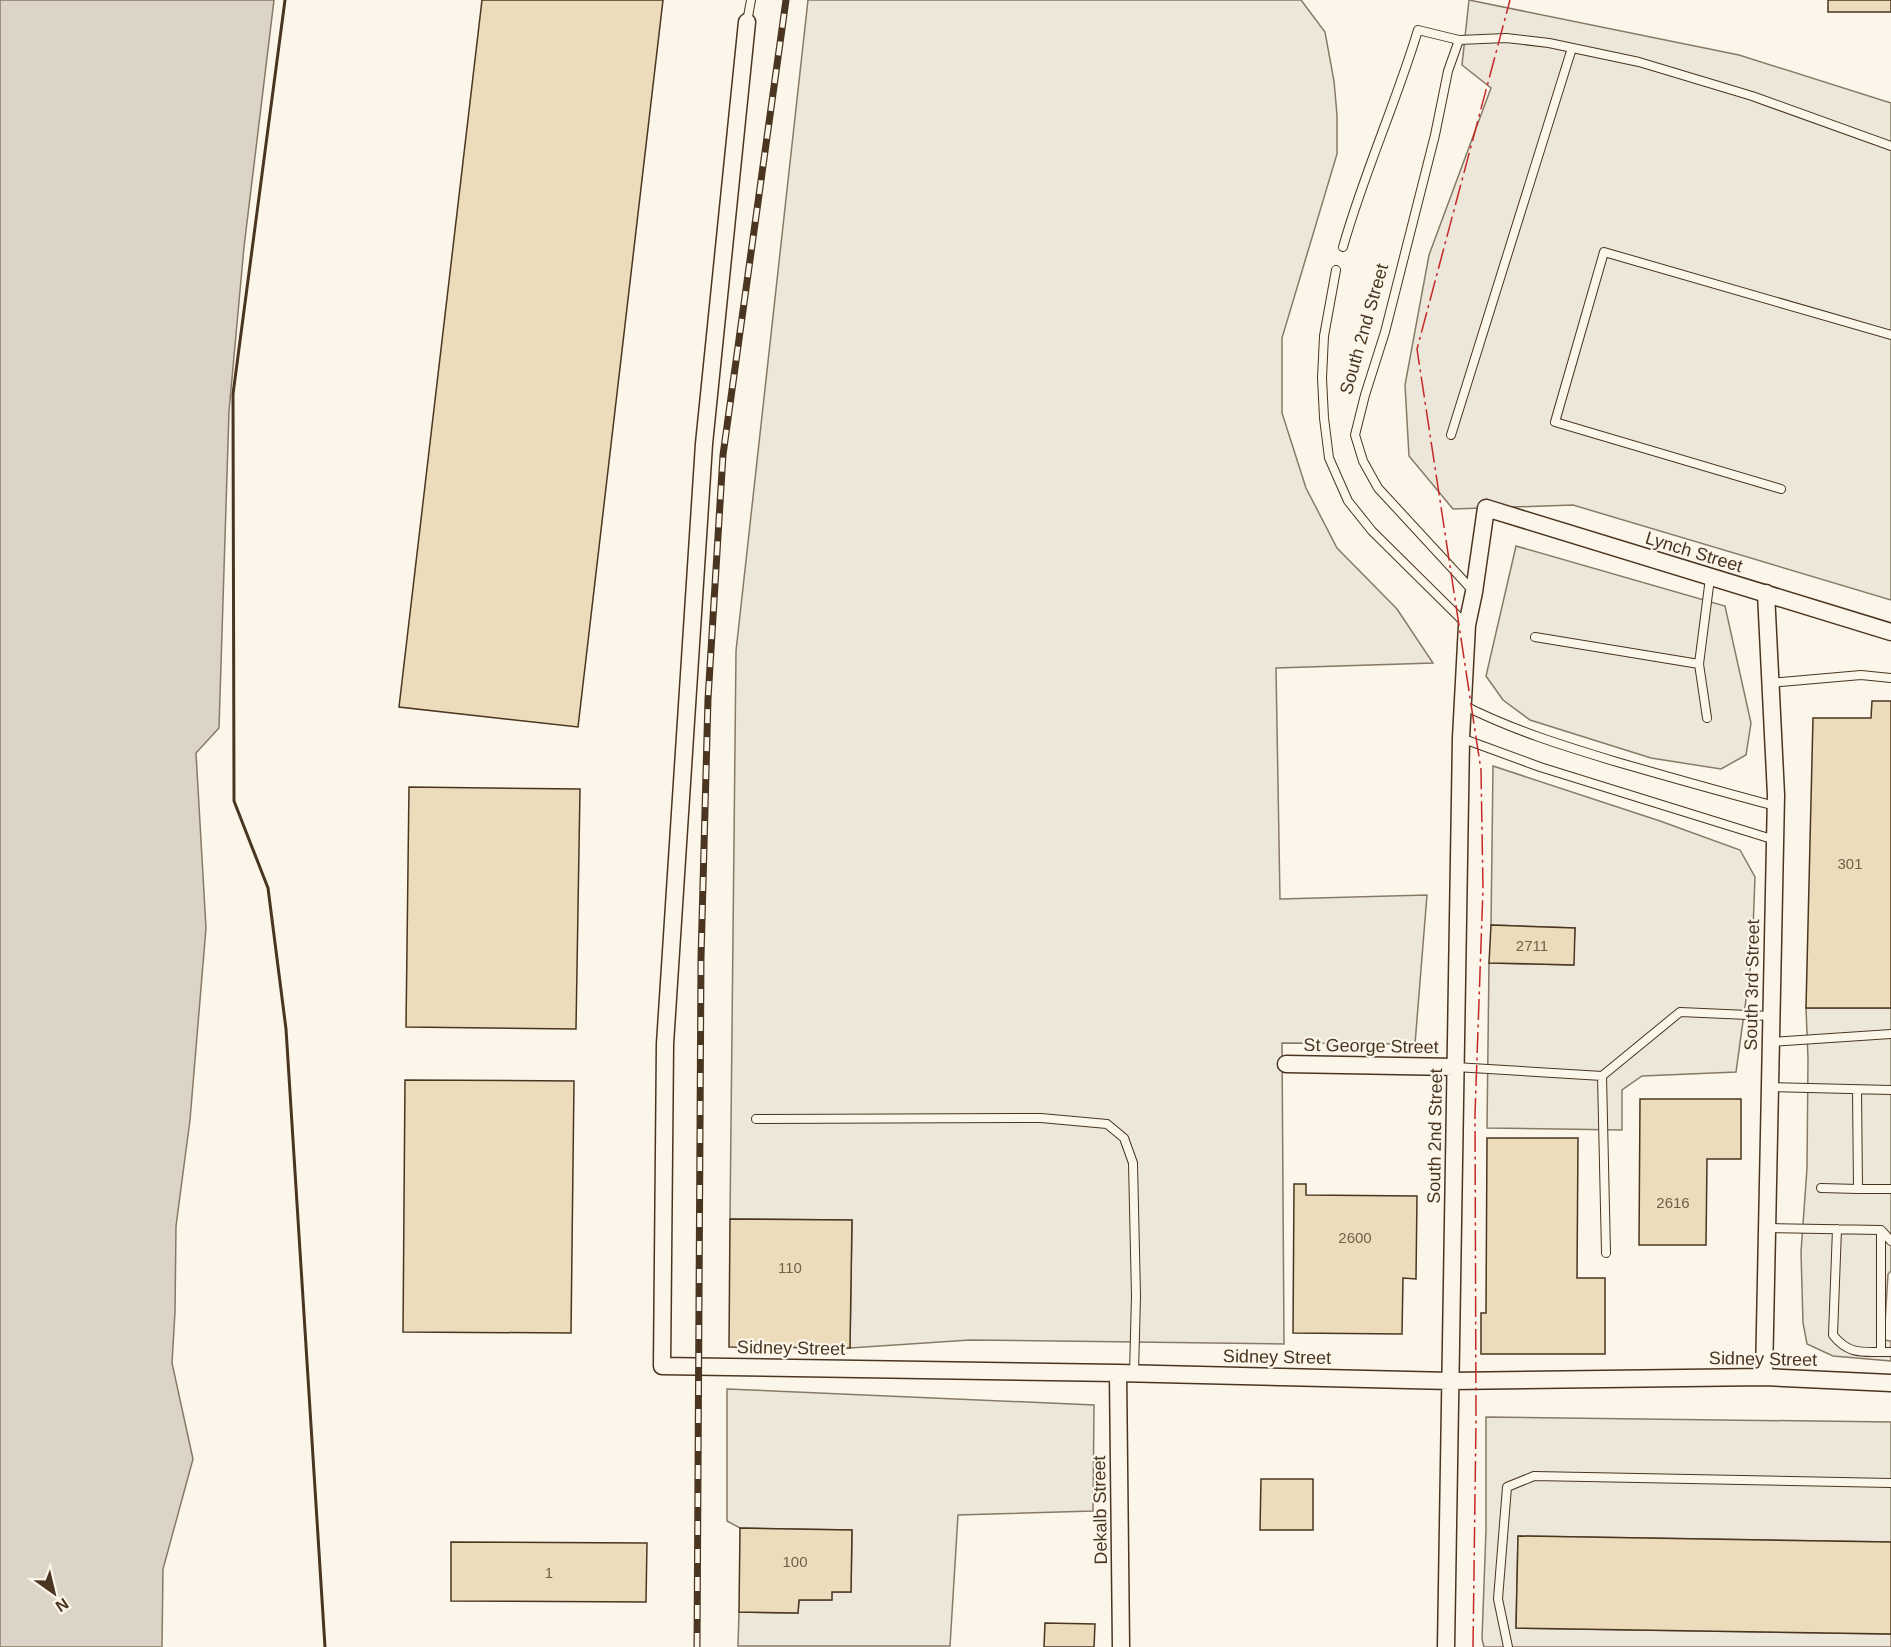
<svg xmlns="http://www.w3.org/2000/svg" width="1891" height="1647" font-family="Helvetica,sans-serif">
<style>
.parking{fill:#ede7d9;stroke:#887966;stroke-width:1.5}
.water{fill:#dcd4c6;stroke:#887966;stroke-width:1.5}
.building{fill:#ecdcbc;stroke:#4a3520;stroke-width:1.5}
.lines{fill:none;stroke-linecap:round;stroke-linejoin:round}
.service-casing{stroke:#4a3520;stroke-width:10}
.minor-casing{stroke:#4a3520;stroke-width:19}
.service{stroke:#fbf6e9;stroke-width:8}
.minor{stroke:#fbf6e9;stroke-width:16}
.rail-casing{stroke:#4a3520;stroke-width:7}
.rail{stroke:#fbf6e9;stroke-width:4.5;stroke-dasharray:14;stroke-linecap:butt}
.wall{stroke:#4a3520;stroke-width:3}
.power{stroke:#c62828;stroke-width:1.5;stroke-dasharray:21 4.5 3 4.5;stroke-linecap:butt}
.labels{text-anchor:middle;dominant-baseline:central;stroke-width:4.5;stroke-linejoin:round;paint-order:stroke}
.number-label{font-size:15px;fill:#725f47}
.street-label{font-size:18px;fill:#4a3520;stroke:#fbf6e9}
</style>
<rect width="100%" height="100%" fill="#fbf6e9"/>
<!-- parking -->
<path class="parking" d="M 808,0 L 1301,0 L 1325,32 L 1334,81 L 1337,115 L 1337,154 L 1282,338 L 1282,413 L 1306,488 L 1337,548 L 1397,609 L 1433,663 L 1276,668 L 1280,899 L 1427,895 L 1415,1044 L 1282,1043 L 1284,1344 L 970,1340 L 850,1348 L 852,1220 L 730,1219 L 736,651 Z
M 1469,0 L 1739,55 L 1891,103 L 1891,600 L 1573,505 L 1453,509 L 1409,456 L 1405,385 L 1429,255 L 1491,88 L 1462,65 Z
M 1516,546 L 1725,606 L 1751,723 L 1746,755 L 1721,769 L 1651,758 L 1530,720 L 1503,700 L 1486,676 Z
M 1493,766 L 1660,821 L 1740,850 L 1755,877 L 1752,956 L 1736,1072 L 1642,1076 L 1622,1090 L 1622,1130 L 1487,1128 L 1489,963 L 1573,965 L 1575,928 L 1491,925 Z
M 1806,1008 L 1891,1008 L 1891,1271 L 1888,1274 L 1884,1340 L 1891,1341 L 1891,1361 L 1833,1356 L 1807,1344 L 1803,1323 L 1801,1252 L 1807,1168 L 1808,1059 Z
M 727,1389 L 1094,1405 L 1093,1511 L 958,1515 L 950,1646 L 738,1646 L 739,1612 L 798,1613 L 799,1600 L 831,1600 L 832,1592 L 851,1592 L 852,1530 L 740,1528 L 727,1521 Z
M 1486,1417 L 1891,1422 L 1891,1542 L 1518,1536 L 1516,1628 L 1891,1634 L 1891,1647 L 1484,1647 L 1482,1639 L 1486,1530 Z"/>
<!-- water -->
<path class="water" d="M 0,0 L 274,0 L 244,247 L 229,411 L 219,728 L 196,753 L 206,928 L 190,1120 L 176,1226 L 175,1312 L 172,1363 L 193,1459 L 163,1569 L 162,1647 L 0,1647 Z"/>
<!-- building -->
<path class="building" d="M 482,0 L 663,0 L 578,727 L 399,707 Z
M 1828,0 L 1891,0 L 1891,12 L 1828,12 Z
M 1872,701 L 1891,701 L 1891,1008 L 1806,1008 L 1813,718 L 1871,718 Z
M 409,787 L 580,789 L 576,1029 L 406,1027 Z
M 1491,925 L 1575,928 L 1574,965 L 1489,963 Z
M 405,1080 L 574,1081 L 571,1333 L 403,1332 Z
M 1640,1099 L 1741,1099 L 1741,1159 L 1707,1159 L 1706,1245 L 1639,1245 Z
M 1487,1138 L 1578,1138 L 1577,1278 L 1605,1278 L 1605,1354 L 1481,1354 L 1481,1313 L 1486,1313 Z
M 1294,1184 L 1306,1184 L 1306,1195 L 1417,1196 L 1416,1279 L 1403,1278 L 1402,1334 L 1293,1333 Z
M 730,1219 L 852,1220 L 850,1348 L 729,1347 Z
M 1261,1479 L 1313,1479 L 1313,1530 L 1260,1530 Z
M 740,1528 L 852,1530 L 851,1592 L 832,1592 L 832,1600 L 799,1600 L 798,1613 L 739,1612 Z
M 1518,1536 L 1891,1542 L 1891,1634 L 1516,1628 Z
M 451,1542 L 647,1543 L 646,1602 L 451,1601 Z
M 1045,1623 L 1095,1624 L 1094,1647 L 1044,1647 Z"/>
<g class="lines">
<!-- service casing -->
<g class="service-casing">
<path id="service" d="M 747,22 L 751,0
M 1459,40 L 1448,71 L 1435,135 L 1385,332 L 1365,395 L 1355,435 L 1363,461 L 1378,488 L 1474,592
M 1343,247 C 1364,173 1396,103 1418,30 L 1459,40 L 1506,38 L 1549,43 L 1639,62 L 1752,96 L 1891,146
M 1336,270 L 1324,336 L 1322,378 L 1324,418 L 1329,458 L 1348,501 L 1372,531 L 1466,624
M 1451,435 L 1572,48
M 1781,489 L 1555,422 L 1604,252 L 1891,335
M 1535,637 L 1699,664 L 1710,578
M 1699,664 L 1707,718
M 1770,683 L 1861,675 L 1891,678
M 1463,705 C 1512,730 1564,746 1617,762 C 1669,777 1722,792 1775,806
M 1461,738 L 1540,767 L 1775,840
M 1771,1042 L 1891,1034
M 1455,1067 L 1602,1076
M 1770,1087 L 1891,1090
M 1857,1090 L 1858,1189 L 1891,1189
M 756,1119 L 1041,1118 L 1107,1124 L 1124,1138 L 1133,1163 L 1136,1296 L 1134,1373
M 1821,1188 L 1858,1189
M 1767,1228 L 1881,1230 L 1891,1241
M 1837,1229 L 1833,1335 C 1850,1357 1866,1351 1891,1352
M 1606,1253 L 1602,1076 L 1680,1012 L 1771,1016
M 1881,1351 L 1881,1230
M 1508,1647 L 1498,1599 L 1507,1487 L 1534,1476 L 1891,1483"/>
</g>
<!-- minor casing -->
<g class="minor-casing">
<path id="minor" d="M 747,22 L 704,444 L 665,1044 L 662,1366 L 1118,1373 L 1451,1381 L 1764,1377 L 1891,1383
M 1286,1064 L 1455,1067
M 1118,1373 L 1121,1647
M 1764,1377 L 1776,795 L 1766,593
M 1446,1647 L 1461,738 L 1467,625 L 1474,592 L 1486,508 L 1891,632"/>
</g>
<!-- service -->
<use href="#service" class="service"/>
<!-- minor -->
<use href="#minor" class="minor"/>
<!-- rail casing -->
<g class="rail-casing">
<path id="rail" d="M 697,1647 L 701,958 L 708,699 L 723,455 L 786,0"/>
</g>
<!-- rail -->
<use href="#rail" class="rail"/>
<!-- wall -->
<path class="wall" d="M 285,0 L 233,394 L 234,801 L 268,888 L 286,1029 L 325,1647"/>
<!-- power -->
<path class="power" d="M 1473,1647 L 1476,1421 L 1475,1114 L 1483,888 L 1481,770 L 1417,349 L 1510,0"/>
</g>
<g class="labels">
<!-- number labels -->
<g class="number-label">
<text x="1850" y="863">301</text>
<text x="1532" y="945">2711</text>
<text x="1673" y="1202">2616</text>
<text x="1355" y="1237">2600</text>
<text x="790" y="1267">110</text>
<text x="795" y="1561">100</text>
<text x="549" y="1572">1</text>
</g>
<!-- street labels -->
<g class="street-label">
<text transform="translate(1364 329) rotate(-74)">South 2nd Street</text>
<text transform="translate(1694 552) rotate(17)">Lynch Street</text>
<text transform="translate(1752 985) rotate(-89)">South 3rd Street</text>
<text transform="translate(1371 1046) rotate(1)">St George Street</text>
<text transform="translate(1435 1136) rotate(-89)">South 2nd Street</text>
<text transform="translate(791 1348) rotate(1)">Sidney Street</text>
<text transform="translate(1277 1357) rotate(1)">Sidney Street</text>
<text transform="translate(1763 1359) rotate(1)">Sidney Street</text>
<text transform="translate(1100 1510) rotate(-91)">Dekalb Street</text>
</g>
</g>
<!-- north arrow -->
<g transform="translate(54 1593) rotate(146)" stroke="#fbf6e9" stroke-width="4.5" paint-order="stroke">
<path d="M0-4.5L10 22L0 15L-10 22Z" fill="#4a3520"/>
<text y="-9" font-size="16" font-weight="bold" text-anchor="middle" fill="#4a3520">N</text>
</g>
</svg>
